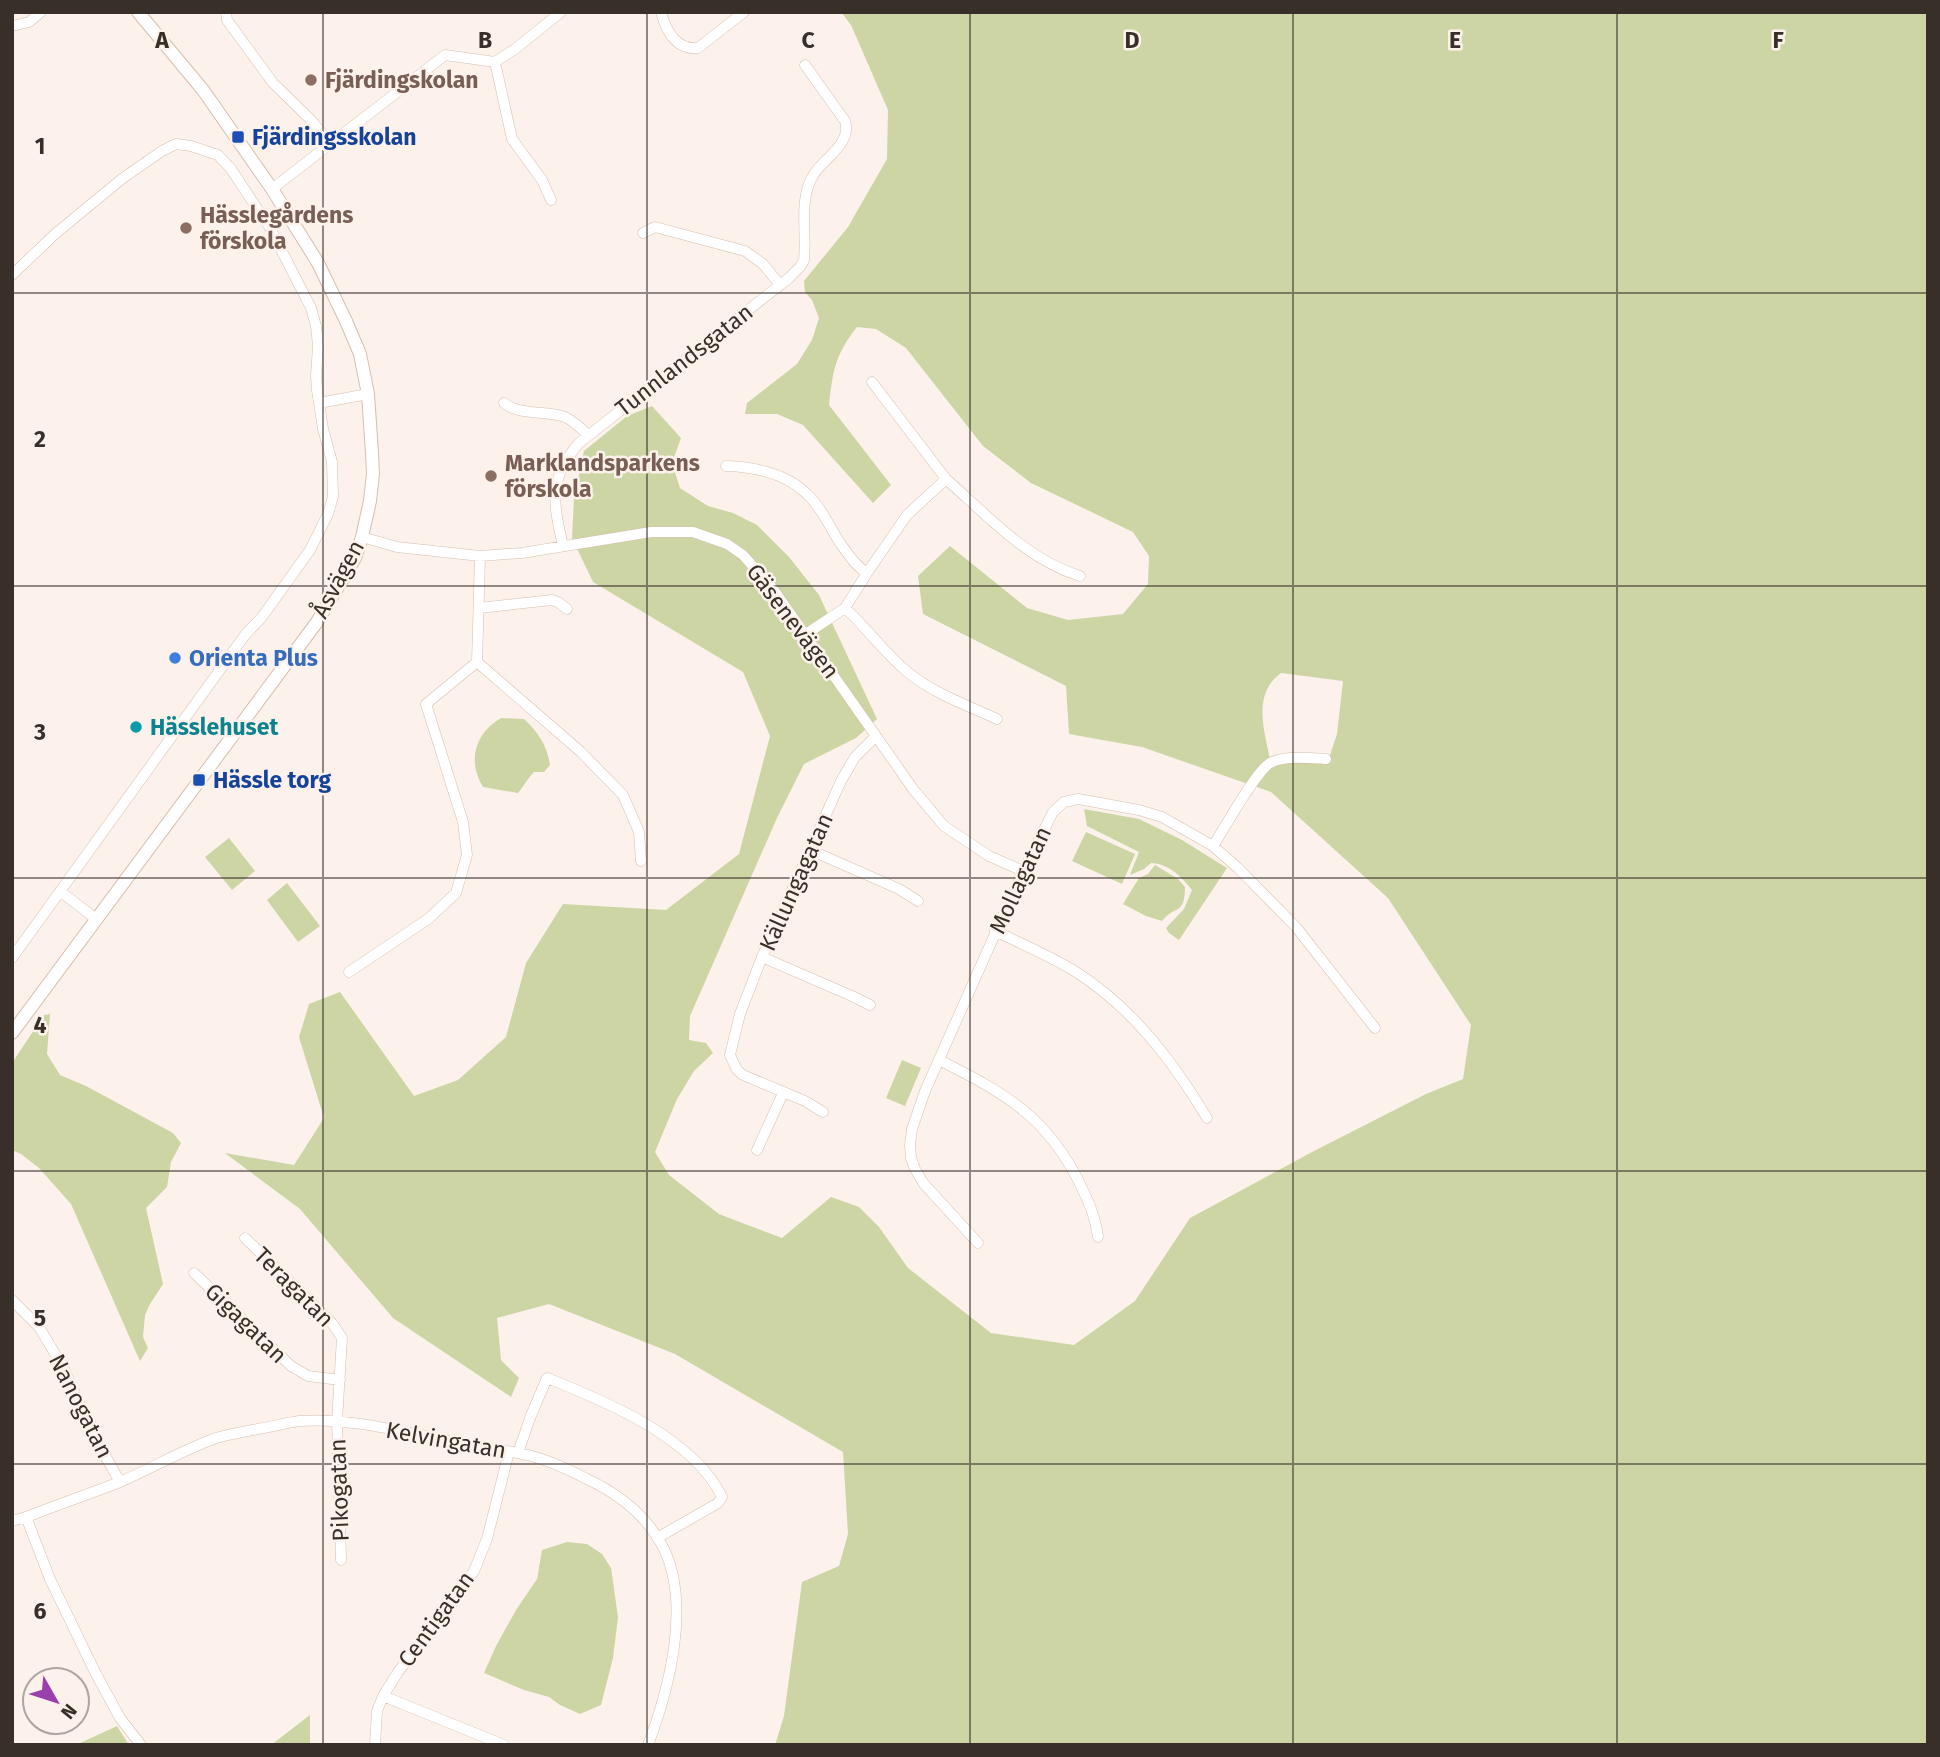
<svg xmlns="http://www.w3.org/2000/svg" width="1940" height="1757" font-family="'Fira Sans',sans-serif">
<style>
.green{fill:#cdd5a5;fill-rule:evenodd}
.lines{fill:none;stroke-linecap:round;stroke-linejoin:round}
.minor-casing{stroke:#d7beac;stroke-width:11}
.tertiary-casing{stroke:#d7beac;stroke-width:14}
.minor{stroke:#fff;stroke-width:10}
.tertiary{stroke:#fff;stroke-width:12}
.grid{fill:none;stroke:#382f28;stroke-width:2;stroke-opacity:0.55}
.education-dot{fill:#8d6e63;stroke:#fcf2eb;stroke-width:2.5}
.transit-dot{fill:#1a4fb4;stroke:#fcf2eb;stroke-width:2.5}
.shop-dot{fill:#3f7fe0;stroke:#fcf2eb;stroke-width:2.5}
.culture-dot{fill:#0f9aa8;stroke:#fcf2eb;stroke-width:2.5}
.labels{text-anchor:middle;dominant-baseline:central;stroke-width:5;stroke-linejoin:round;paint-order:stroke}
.education-label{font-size:23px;font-weight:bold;fill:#785e54;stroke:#fcf2eb;text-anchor:start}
.transit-label{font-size:23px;font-weight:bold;fill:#164399;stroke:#fcf2eb;text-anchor:start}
.street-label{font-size:23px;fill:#382f28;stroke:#fcf2eb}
.shop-label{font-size:23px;font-weight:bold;fill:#366cbe;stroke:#fcf2eb;text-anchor:start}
.culture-label{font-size:23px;font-weight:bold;fill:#0d838f;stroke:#fcf2eb;text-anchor:start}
.grid-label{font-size:23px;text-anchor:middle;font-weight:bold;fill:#382f28;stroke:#fcf2eb;stroke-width:5;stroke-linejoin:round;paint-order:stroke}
</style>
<rect width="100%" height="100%" fill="#fcf2eb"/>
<!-- green -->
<path class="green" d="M 841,12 L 1928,12 L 1928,1745 L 775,1745 L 784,1716 L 802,1582 L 839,1566 L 848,1534 L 843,1452 L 675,1354 L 549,1304 L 497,1318 L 501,1360 L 519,1378 L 511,1397 L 393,1318 L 300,1209 L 225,1153 L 294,1165 L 324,1118 L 299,1037 L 309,1004 L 340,992 L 414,1096 L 458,1080 L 506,1037 L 526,963 L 563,904 L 666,910 L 739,854 L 770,736 L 743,672 L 593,582 L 572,538 L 574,498 L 584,451 L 627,416 L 652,406 L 681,438 L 672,463 L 680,488 L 708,506 L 733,513 L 757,525 L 789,557 L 819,595 L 877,719 L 856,738 L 804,764 L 777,818 L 690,1016 L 689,1040 L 706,1043 L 713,1053 L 694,1071 L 677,1099 L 655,1152 L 669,1175 L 719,1214 L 782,1238 L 831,1197 L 859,1207 L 879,1227 L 908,1268 L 991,1333 L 1074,1345 L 1135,1301 L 1190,1218 L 1314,1151 L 1426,1094 L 1463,1079 L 1471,1025 L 1388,898 L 1271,792 L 1142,747 L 1069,734 L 1066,686 L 923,614 L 918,576 L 950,546 L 1027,608 L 1068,620 L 1123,614 L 1148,584 L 1149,556 L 1133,532 L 1031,483 L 983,446 L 906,348 L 876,329 L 857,327 C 835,355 833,370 829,405 L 891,485 L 873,503 L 803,425 L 777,414 L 745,414 L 747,403 L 797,364 L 812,340 L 819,318 L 812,300 L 805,292 L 804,281 L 848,227 L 887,159 L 888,110 L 851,25 ZM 1281,673 L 1343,681 L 1337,734 L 1327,764 L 1301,761 L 1271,764 C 1265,732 1251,695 1281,673 Z
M 501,718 L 524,719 C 538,732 547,745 550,765 L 544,772 L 534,772 C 527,779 524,786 518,793 L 483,787 C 467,761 475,733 501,718 Z
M 1084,809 L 1139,819 L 1182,840 L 1227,868 L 1179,940 L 1169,933 L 1166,928 L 1184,909 L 1192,890 C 1181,876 1169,864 1151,863 L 1144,869 L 1130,875 L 1139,852 L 1087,826 Z
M 1086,832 L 1135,854 L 1122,884 L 1072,861 Z
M 229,838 L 255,871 L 232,890 L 205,857 Z
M 1155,865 L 1178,879 L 1185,887 C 1185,916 1174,905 1162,921 L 1146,916 L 1123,904 L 1139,878 L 1148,874 Z
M 287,883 L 320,926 L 298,942 L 267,900 Z
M 50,1014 L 47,1054 L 60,1075 L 86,1086 L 173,1133 L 181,1143 L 171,1162 L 167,1187 L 146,1208 L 163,1284 L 150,1304 L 145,1315 L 143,1337 L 148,1348 L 140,1361 L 71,1204 L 39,1168 L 21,1154 L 12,1150 L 12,1063 L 44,1015 Z
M 902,1060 L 921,1068 L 905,1106 L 886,1098 Z
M 567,1542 L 587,1544 L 602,1554 L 611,1568 L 618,1617 L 613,1658 L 601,1705 L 580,1714 L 560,1705 L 549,1697 L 524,1690 L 484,1673 L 496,1646 L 516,1610 L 537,1579 L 542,1550 Z
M 310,1715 L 310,1745 L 271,1745 Z
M 117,1726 L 129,1745 L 76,1745 Z"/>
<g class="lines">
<!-- minor casing -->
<g class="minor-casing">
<path id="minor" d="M 226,12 L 227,20 L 273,83 L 310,119 L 331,144
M 661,12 C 666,31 676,50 698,48 L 744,12
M 12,26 L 29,22 L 41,12
M 495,62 L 512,139 L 542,180 L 551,200
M 272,189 L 445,55 L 495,62 L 515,49 L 561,12
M 643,233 L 655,227 L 745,251 L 763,264 L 780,285
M 12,275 L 55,234 L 123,178 L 162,151 L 176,144 L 191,146 L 218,155 L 231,169 L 270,228 L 311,308 L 316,326 L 318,346 L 316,376 L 317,390 L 323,429 L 332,462 L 333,497 L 328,514 L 310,550 L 262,617 L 245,635 L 12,958
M 872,382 L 946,479
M 319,403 L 368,394
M 504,403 C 520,416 545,410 565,417 C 574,421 581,428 588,435
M 726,466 C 754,467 786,473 807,494 C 820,506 829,525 838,540 C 846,551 855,566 867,573
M 362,537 L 397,547 L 480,556 L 522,553 L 651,532 L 693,532 L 727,544 L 743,555 L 773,589 L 913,789 L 944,826 L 989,856 L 1023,871
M 563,546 C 553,502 548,479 579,443 L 789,278 L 800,267 L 804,260 C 807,233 798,198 814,174 C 825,157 852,144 845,121 L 805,65
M 479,608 L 552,600 L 558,602 L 567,609
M 845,608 C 868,629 886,655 910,674 C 935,694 969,706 997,719
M 806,634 L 845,608 L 867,573 L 907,515 L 946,479 C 987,515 1027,560 1080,576
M 477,662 L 581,752 L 623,795 L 639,832 L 641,861
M 1213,846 C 1224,829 1256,771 1270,763 C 1285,755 1310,758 1326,759
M 810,850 L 899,889 L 918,901
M 60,891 L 96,919
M 995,931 C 1022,944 1048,955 1073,970 C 1131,1006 1172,1060 1207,1118
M 762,957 L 852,996 L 870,1005
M 349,972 L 428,919 L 456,893 L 467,855 L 463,822 L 426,704 L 477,662 L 480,556
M 939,1060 C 1005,1093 1048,1117 1081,1186 C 1090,1205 1095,1216 1098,1237
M 823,1112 L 805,1101 L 743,1075 L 737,1070 L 730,1055 L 740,1014 L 762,957 L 841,781 L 855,757 L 876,736
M 757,1150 L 783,1093
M 245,1238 L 332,1323 L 342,1338 L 337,1421 L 341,1560
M 978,1243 L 924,1184 L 915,1169 L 911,1158 L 910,1145 L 912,1129 L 925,1091 L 1023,871 L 1053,812 L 1064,802 L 1078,799 L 1139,810 L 1162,817 L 1213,846 L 1238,868 L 1296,927 L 1375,1028
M 194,1273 L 291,1366 L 308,1376 L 340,1380
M 12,1300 L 39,1327 L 63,1367 L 94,1436 L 120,1482
M 518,1453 L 530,1418 L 547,1378 C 605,1401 693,1437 722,1497 L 718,1503 L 657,1538
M 26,1517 L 50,1579 L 95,1672 L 120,1718 L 141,1745
M 12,1521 L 26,1517 C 57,1505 89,1494 120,1482 C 152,1468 183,1450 216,1438 C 229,1434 244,1432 258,1429 C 271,1427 285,1423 299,1421 C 348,1417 407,1433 456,1442 C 477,1446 498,1449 518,1453 C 542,1457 566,1468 587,1479 C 619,1494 648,1517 664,1549 C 691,1606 669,1689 648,1745
M 383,1696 L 504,1745
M 375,1745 L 377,1711 L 383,1696 L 398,1672 L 450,1606 L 474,1571 L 487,1539 L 509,1452"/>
</g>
<!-- tertiary casing -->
<g class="tertiary-casing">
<path id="tertiary" d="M 12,1033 L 317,622 L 355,558 L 362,537 L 370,501 L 373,474 L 372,453 L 368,394 L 360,354 L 346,321 L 318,263 L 272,189 L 203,90 L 138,12"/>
</g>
<!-- minor -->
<use href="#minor" class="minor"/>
<!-- tertiary -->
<use href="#tertiary" class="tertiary"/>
</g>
<!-- grid -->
<path class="grid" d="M 323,12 L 323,1745M 647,12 L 647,1745M 970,12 L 970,1745M 1293,12 L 1293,1745M 1617,12 L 1617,1745M 12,293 L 1928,293M 12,586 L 1928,586M 12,878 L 1928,878M 12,1171 L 1928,1171M 12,1464 L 1928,1464"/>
<!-- markers -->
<g class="education-dot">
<circle cx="311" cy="80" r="7"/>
<circle cx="186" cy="228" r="7"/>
<circle cx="491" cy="476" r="7"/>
</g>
<g class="transit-dot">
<rect x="231" y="130" width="14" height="14" rx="3.5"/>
<rect x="192" y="773" width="14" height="14" rx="3.5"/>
</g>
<circle class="shop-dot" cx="175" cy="658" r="7"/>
<circle class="culture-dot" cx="136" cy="727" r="7"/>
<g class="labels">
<!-- education labels -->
<g class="education-label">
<text x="325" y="80">Fjärdingskolan</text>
<text x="200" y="215">Hässlegårdens<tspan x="200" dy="26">förskola</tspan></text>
<text x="505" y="463">Marklandsparkens<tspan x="505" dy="26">förskola</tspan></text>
</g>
<!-- transit labels -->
<g class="transit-label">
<text x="252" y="137">Fjärdingsskolan</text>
<text x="213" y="780">Hässle torg</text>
</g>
<!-- street labels -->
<g class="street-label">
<text transform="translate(684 360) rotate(-38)">Tunnlandsgatan</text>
<text transform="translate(338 579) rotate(-62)">Åsvägen</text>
<text transform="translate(793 621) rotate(53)">Gäsenevägen</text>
<text transform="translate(1020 880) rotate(-65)">Mollagatan</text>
<text transform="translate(796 882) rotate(-66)">Källungagatan</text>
<text transform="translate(294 1287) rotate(45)">Teragatan</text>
<text transform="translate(246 1323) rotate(44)">Gigagatan</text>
<text transform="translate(81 1406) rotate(63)">Nanogatan</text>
<text transform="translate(446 1440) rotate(10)">Kelvingatan</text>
<text transform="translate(339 1490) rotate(-92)">Pikogatan</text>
<text transform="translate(436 1619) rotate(-54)">Centigatan</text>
</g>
<!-- shop labels -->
<g class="shop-label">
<text x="189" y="658">Orienta Plus</text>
</g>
<!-- culture labels -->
<g class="culture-label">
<text x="150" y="727">Hässlehuset</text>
</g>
</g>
<g class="grid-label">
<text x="162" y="48">A</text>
<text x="485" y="48">B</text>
<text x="808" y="48">C</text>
<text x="1132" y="48">D</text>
<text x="1455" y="48">E</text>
<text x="1778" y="48">F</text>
<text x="40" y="154">1</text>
<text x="40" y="447">2</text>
<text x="40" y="740">3</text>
<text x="40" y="1033">4</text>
<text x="40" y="1326">5</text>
<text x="40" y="1619">6</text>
</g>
<!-- border -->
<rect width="1940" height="1757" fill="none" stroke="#382f28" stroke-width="28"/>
<!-- north arrow -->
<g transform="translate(56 1701) rotate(129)"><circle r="33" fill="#fcf2eb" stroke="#aea49d" stroke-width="2"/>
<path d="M0-5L12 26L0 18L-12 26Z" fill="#9a40ac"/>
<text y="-10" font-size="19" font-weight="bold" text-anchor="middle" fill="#382f28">N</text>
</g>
</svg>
